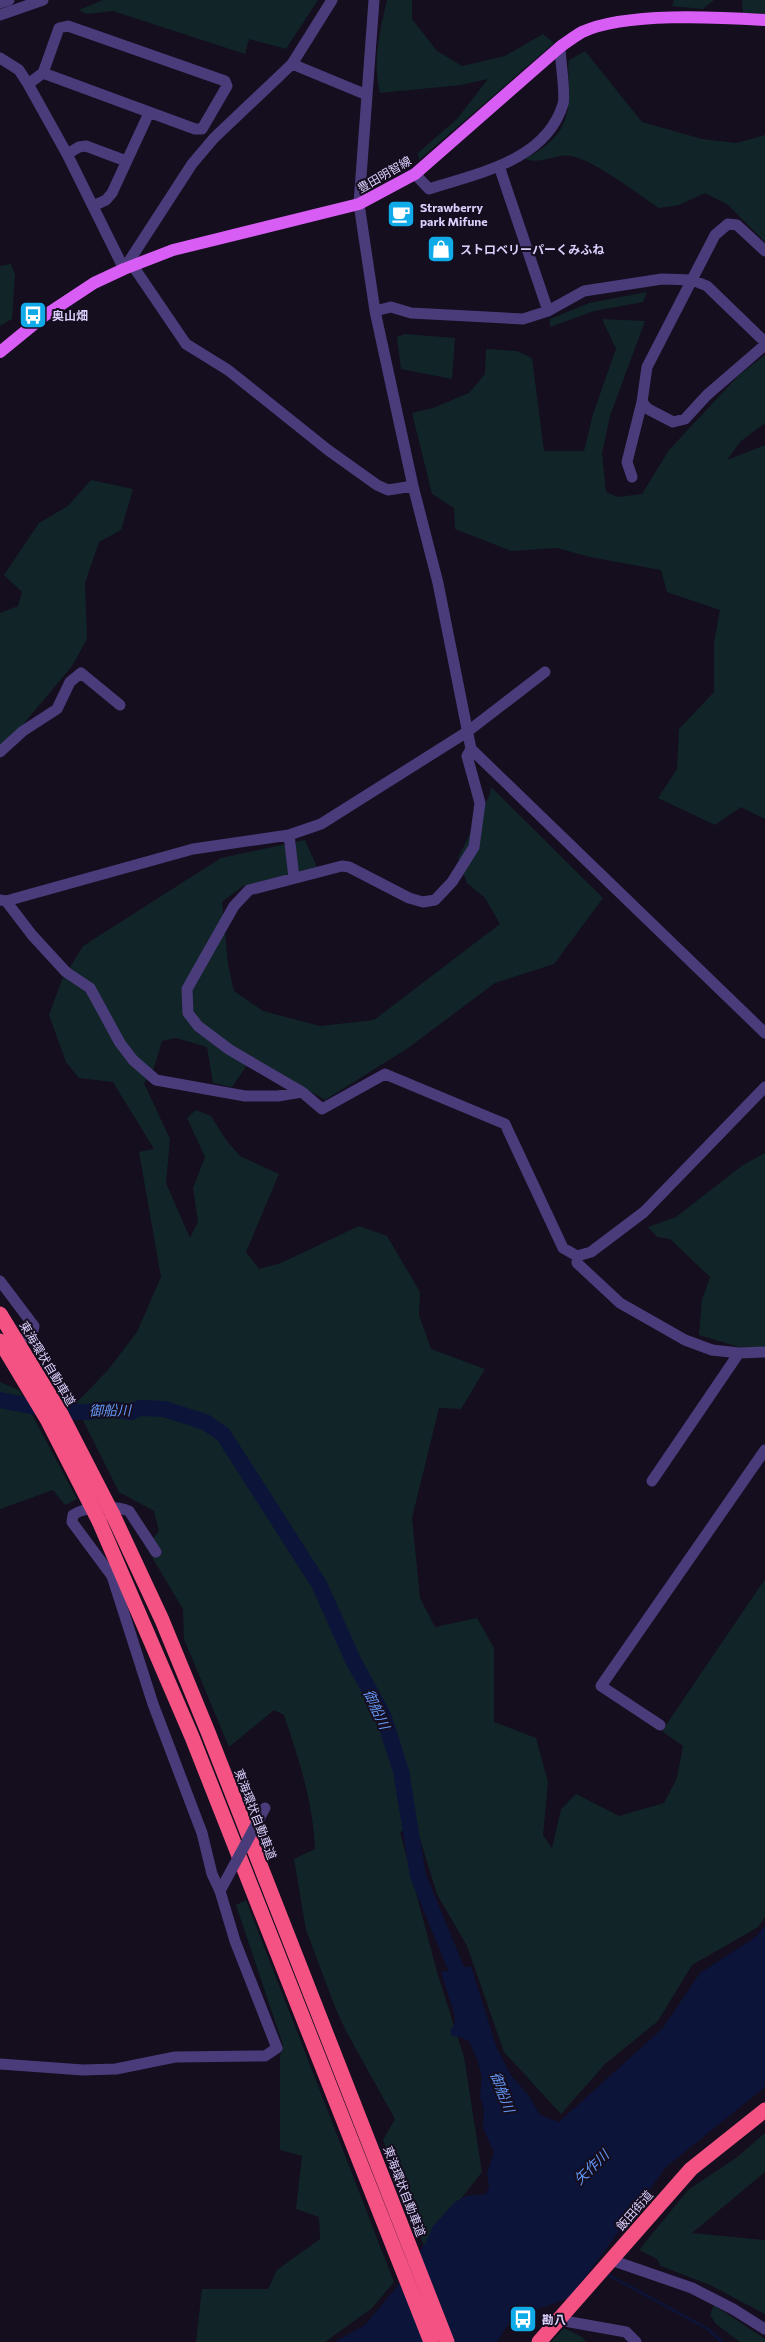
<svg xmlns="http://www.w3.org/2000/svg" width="765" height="2342" font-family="Commissioner,'Noto Sans JP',sans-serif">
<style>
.green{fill:#112528}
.water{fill:#0c143a}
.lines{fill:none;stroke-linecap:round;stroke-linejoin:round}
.stream{stroke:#0c143a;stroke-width:2.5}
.river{stroke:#0c143a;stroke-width:16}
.minor{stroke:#4a3c7b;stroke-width:11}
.major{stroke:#d85df4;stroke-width:12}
.highway{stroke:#f45282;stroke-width:15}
.minor-bridge{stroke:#4a3c7b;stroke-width:11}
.highway-bridge{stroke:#f45282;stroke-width:15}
.labels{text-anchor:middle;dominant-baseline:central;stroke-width:4;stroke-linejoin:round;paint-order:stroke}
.street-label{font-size:12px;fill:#dccffc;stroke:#140e1f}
.poi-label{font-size:12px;font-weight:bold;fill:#dccffc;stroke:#140e1f;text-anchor:start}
.water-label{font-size:14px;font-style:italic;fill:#6497f5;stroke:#140e1f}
</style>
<rect width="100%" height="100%" fill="#140e1f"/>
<!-- green -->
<path class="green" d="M 103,0 L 318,0 L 286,49 L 249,39 L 245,54 L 113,11 L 86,14 L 79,10 Z
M 387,0 L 412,0 L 412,19 L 437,51 L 462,66 L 505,56 L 543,34 L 554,43 L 419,160 L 418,153 L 457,119 L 488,79 L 461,85 L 380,93 C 372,62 380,31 387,0 Z
M 674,0 L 714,0 L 703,9 L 672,6 Z
M 742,0 L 765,0 L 765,14 L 743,13 Z
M 585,51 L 642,122 L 702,139 L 737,143 L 765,135 L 765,242 L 727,204 L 705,193 L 679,205 L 659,208 C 636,193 596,161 571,156 C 556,153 541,165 525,159 C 551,144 567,132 569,99 C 570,86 567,74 569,60 Z
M 11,264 L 15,275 L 12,319 L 0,326 L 0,266 Z
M 647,292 L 643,302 L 594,311 L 550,327 L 550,319 L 589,303 Z
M 602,319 L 645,321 L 610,416 L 602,453 L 606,492 L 618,497 L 642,494 L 669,450 L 739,375 L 765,355 L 765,423 L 741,441 L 727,460 L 765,445 L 765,819 L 741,807 L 715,825 L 658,798 L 677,769 L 679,729 L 714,692 L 714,643 L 720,610 L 667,592 L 661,570 L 590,557 L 557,548 L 511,551 L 455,529 L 454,508 L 432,494 L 412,413 L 433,408 L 469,393 L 485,374 L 486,349 L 517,351 L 532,358 L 544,451 L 584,451 L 593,414 L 616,349 Z
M 405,334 L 455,338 L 452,379 L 401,369 L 397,337 Z
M 91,480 L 133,489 L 121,530 L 99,542 L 85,583 L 87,639 L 72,666 L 0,752 L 0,613 L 18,606 L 22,592 L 4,575 L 39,523 L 68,506 Z
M 491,787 L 603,898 L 554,964 L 495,983 L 408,1048 L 325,1100 L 252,1058 L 232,1087 L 213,1083 L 207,1047 L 176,1038 L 162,1041 L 154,1068 L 144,1083 L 170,1139 L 166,1183 L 190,1238 L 198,1222 L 193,1188 L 205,1157 L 187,1118 L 196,1110 L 211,1116 L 226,1140 L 240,1156 L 279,1174 L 246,1252 L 259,1269 L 281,1263 L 359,1226 L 387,1236 L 420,1292 L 419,1315 L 431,1349 L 485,1369 L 461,1409 L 439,1408 L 412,1518 L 420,1598 L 435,1627 L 477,1618 L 494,1648 L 494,1722 L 536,1738 L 548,1782 L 543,1835 L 552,1848 L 561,1809 L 576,1794 L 619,1816 L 664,1803 L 677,1778 L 683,1746 L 662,1731 L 765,1579 L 765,1917 L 758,1927 L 692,1965 L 658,2021 L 605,2064 L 561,2114 L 504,2052 L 467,1946 L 437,1894 L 415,1823 L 400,1832 L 437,1972 L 464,2057 L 482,2172 L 424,2246 L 383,2140 L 395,2119 L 346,2031 L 335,2007 L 306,1930 L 294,1859 L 315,1849 C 313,1801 299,1760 284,1715 L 274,1710 L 229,1747 L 184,1639 L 183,1609 L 146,1547 L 159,1531 L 154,1511 L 119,1492 L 75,1404 L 108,1370 L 137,1332 L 161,1277 L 139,1152 L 154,1149 L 113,1082 L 79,1078 L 66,1062 L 49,1015 L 62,980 L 83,946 L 221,858 L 305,840 L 317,867 L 243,886 L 222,902 L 228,964 L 234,991 L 263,1011 L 320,1026 L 374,1020 L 500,924 L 485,898 L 467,883 L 458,858 L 490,794 Z
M 765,1153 L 765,1347 L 739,1347 L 699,1335 L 702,1300 L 710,1277 L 670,1239 L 657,1237 L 648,1227 L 676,1217 L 743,1165 Z
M 0,1382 L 19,1390 L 77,1499 L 65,1505 L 53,1490 L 0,1509 Z
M 246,1900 L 394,2282 L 372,2308 L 325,2342 L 196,2342 L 202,2289 L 268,2289 L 277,2270 L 320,2239 L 319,2217 L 296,2209 L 302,2156 L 280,2150 L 280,2056 L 283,2045 L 236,1905 Z
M 765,2133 L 765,2172 L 692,2233 L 765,2240 L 765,2314 L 710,2285 L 661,2266 L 657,2259 L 639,2250 L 688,2190 L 736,2158 Z
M 714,2305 L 765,2339 L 765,2342 L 740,2342 L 716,2324 L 710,2315 Z
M 564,2328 L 582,2337 L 586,2342 L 551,2342 Z"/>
<!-- water -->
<path class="water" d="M 765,1926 L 765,2087 L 666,2167 L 570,2298 L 513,2317 L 497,2342 L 335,2342 L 365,2325 L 395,2289 L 426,2242 L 433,2226 L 455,2202 L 466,2196 L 486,2194 L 489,2186 L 487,2174 L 494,2152 L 483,2128 L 484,2109 L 480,2096 L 482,2078 L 478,2062 L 469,2041 L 460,2037 L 452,2036 L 450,2030 L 455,2024 L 454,2013 L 441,1972 L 471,1966 L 496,2046 L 510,2074 L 529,2096 L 540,2115 L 559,2122 L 663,2028 L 700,1973 L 754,1938 Z"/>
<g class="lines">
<!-- stream -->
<path class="stream" d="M 605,2273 L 708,2329 L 722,2342"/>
<!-- river -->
<path class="river" d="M 0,1400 L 57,1411 L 89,1412 L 110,1409 L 131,1412 L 140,1408 L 164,1409 L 205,1422 L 223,1434 L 319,1584 L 353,1660 L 383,1715 L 401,1771 L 418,1876 L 464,1988"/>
<!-- minor -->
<path class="minor" d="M 374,0 L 359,204 L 375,311 L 413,486 L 438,583 L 471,749 L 765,1033
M 0,3 L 9,0
M 0,15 L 43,0
M 0,58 L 19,70 L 28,84 L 67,154 L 124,269
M 292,64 L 367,95
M 28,84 L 43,73 L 59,28 L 68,26 L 225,81 L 227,86 L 202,129 L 195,129 L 43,73
M 67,154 L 79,147 L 86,146 L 126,161
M 499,166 L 548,311
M 415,174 L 429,189 C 478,173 546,161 563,104 C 566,94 560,60 560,47
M 93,206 L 106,200 L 112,193 L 149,113
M 765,251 L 737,225 L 728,224 L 715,235 L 647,367 L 642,402 L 648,409 L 673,422 L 685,419 L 707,395 L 765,345
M 133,266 L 186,344 L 228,370 L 328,450 L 377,485 L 388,490 L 413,486
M 124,269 L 192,164 L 214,138 L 292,64 L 332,0
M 375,311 L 391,307 L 411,313 L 523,319 L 548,311 L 584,291 L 662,279 L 692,280 L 707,286 L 765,342
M 632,477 L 627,462 L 642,402
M 471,749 L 467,756 L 480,803 L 474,847 L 452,882 L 435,900 L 423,902 L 409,898 L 349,867 L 342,866 L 249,890 L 234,906 L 187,989 L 188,1013 L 198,1026 L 230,1050 L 302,1092 L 322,1109 L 385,1074 L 505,1124 L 563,1248 L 577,1256 L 591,1252 L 644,1212 L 765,1087
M 0,752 L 23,731 L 57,709 L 70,682 L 81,673 L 120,705
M 289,835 L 294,878
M 0,900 L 6,901 L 193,849 L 289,835 L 321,824 L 467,732 L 545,672
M 6,901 L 32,935 L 66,972 L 90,988 L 120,1043 L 133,1060 L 156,1080 L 245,1096 L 278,1096 L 302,1092
M 577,1256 L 577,1263 L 620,1303 L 685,1340 L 712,1350 L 739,1353 L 765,1352
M 0,1281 L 34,1326 L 32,1335 L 12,1345
M 652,1481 L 739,1353
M 660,1725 L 601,1686 L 765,1450
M 0,2064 L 83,2070 L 116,2069 L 175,2057 L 265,2056 L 277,2048 L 235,1941 L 220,1891 L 212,1874 L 202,1833 L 153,1704 L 112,1576 L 72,1522 L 73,1515 C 86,1506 114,1505 129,1511 L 156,1552
M 611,2260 L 692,2288 L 733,2309 L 765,2329
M 559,2320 L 626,2332 L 636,2342"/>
<!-- major -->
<path class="major" d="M 0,352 L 44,316 L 94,283 L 124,269 L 173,250 L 359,204 L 415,174 L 560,47 C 567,42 575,36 582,32 C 625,12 717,17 765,20"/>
<!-- highway -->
<path class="highway" d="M 113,1515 L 162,1620 L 208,1732 L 447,2342
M 99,1521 L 192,1737 L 431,2342
M 539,2342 L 691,2169 L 765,2110"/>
<!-- minor-bridge -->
<path class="minor-bridge" d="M 220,1891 L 265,1808"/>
<!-- highway-bridge -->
<path class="highway-bridge" d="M 0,1314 L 61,1414 L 113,1515
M 0,1341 L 48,1421 L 99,1521"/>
</g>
<!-- icons -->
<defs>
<g id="cafe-square" transform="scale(1.4375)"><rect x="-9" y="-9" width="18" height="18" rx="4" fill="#0faae8" stroke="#140e1f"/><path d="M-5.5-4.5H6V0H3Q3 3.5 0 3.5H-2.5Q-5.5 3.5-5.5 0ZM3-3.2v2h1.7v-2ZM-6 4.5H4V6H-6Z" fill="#fff"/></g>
<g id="shop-square" transform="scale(1.4375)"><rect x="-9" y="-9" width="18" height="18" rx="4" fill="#0faae8" stroke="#140e1f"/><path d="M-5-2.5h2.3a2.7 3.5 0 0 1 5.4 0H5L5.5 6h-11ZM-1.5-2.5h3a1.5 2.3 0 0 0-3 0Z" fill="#fff"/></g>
<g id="bus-square" transform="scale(1.4375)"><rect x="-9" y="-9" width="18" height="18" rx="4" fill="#0faae8" stroke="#140e1f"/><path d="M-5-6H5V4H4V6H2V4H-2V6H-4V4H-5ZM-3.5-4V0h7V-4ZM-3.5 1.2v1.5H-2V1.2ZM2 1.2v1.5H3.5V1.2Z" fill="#fff"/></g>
</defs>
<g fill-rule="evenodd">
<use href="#cafe-square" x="401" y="214"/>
<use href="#shop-square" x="441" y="249"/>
<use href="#bus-square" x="33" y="315"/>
<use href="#bus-square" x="523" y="2319"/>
</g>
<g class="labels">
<!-- street labels -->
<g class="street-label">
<text transform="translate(384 174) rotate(-30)">豊田明智線</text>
<text transform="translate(48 1363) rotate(59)">東海環状自動車道</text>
<text transform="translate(256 1814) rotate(69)">東海環状自動車道</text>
<text transform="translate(405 2191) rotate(69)">東海環状自動車道</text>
<text transform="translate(634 2210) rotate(-49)">飯田街道</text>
</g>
<!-- poi labels -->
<g class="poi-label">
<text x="420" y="207">Strawberry<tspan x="420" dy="14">park Mifune</tspan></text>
<text x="460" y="249">ストロベリーパーくみふね</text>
<text x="52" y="315">奥山畑</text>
<text x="542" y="2319">勘八</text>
</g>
<!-- water labels -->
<g class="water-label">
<text transform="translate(110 1410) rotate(-1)">御船川</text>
<text transform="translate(377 1709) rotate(65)">御船川</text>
<text transform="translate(503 2092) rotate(69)">御船川</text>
<text transform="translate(591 2167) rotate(-44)">矢作川</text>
</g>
</g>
</svg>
